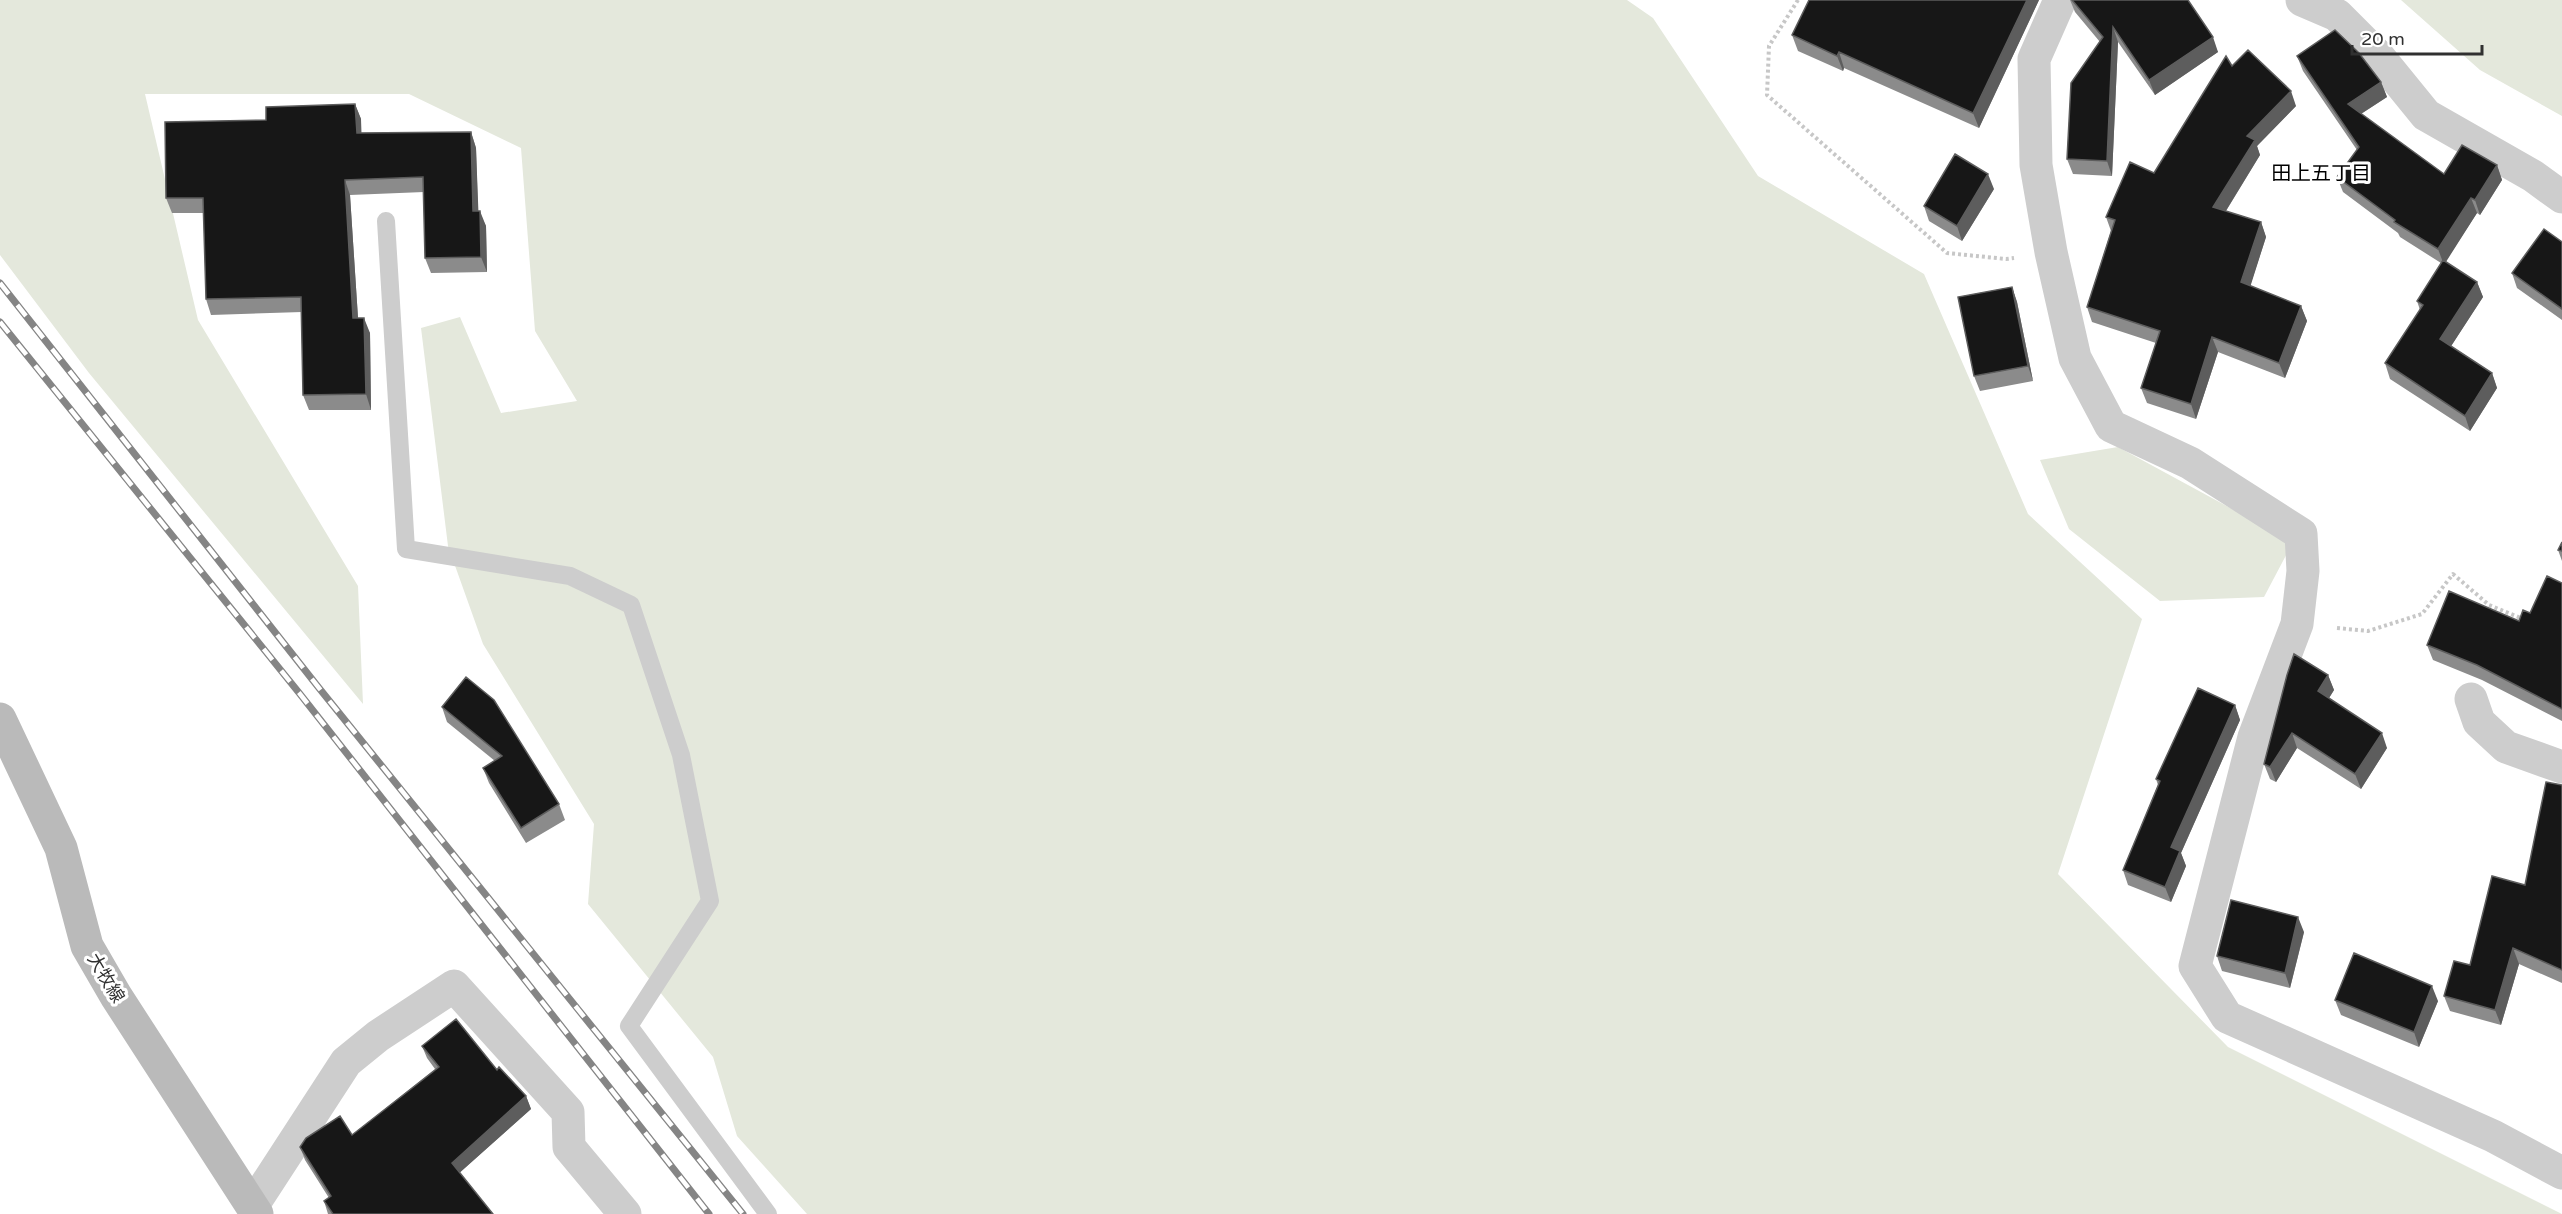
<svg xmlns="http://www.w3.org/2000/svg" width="2562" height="1214" font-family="'Varela Round','Noto Sans JP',sans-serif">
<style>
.green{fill:#e4e8dc}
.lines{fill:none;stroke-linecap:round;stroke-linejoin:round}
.path{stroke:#c7c7c7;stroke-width:4;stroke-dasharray:3 3;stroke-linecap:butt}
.lane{stroke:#cdcdcd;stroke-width:18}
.street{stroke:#cdcdcd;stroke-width:33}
.secondary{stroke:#bababa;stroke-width:33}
.rail-casing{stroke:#858585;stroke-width:7}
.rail{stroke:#fff;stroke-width:4.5;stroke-dasharray:14;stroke-linecap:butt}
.wall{fill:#8b8b8b}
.shaded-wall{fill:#5d5d5d}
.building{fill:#171717;stroke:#5d5d5d;stroke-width:1.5}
.labels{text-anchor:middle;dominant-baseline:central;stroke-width:6;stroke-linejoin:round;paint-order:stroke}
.street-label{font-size:18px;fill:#303030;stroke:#fff}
.neighbourhood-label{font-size:20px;fill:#000;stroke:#fff}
</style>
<rect width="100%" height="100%" fill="#fff"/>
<!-- green -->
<path class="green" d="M 0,0 L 1627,0 L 1653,18 L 1758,176 L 1924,274 L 2028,514 L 2142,619 L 2058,874 L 2228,1047 L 2562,1214 L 807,1214 L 737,1136 L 713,1057 L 588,904 L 594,824 L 483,644 L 448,546 L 421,328 L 460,317 L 501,413 L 577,401 L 535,331 L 521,148 L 409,94 L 145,94 L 198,320 L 358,586 L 363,704 L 89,373 L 0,255 Z
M 2401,0 L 2562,0 L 2562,116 L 2480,70 Z
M 2118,447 L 2293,542 L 2264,597 L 2160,601 L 2069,529 L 2040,460 Z"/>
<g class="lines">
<!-- path -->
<path class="path" d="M 1798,0 L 1769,46 L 1767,95 L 1947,253 L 2006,259 L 2014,258
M 2337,628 L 2368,631 L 2422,614 L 2453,574 L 2489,605 L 2523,619"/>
<!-- lane -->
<path class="lane" d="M 386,221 L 406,549 L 570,576 L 631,605 L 681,755 L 710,901 L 629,1026 L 768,1214"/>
<!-- street -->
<path class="street" d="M 2060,0 L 2034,59 L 2036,165 L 2051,252 L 2075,358 L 2111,426 L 2190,463 L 2301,534 L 2303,571 L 2297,624 L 2254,737 L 2195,966 L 2227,1017 L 2493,1136 L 2562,1173
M 2302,0 L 2337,15 L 2378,56 L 2426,115 L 2533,176 L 2562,197
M 2471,699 L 2479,722 L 2506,747 L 2562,767
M 253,1205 L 346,1062 L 378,1036 L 454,986 L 568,1112 L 569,1147 L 625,1214"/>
<!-- secondary -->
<path class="secondary" d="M 0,719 L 61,848 L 87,946 L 116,996 L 257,1214"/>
<!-- rail casing -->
<g class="rail-casing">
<path id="rail" d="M 0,283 L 319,688 L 743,1214
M 0,322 L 300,694 L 709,1214"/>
</g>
<!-- rail -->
<use href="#rail" class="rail"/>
</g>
<!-- wall -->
<path class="wall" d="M 2039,0 L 1979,128 L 1844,68 L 1843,71 L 1798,51 L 1792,35 Z
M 2070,0 L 2188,0 L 2218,52 L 2155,95 L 2118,42 L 2112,176 L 2073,174 L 2067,159 L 2100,42 L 2075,12 Z
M 2297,56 L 2381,82 L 2387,97 L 2361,114 L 2444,174 L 2497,165 L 2502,180 L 2480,215 L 2477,213 L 2445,262 L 2477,282 L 2483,297 L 2451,346 L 2492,373 L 2497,388 L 2470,431 L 2390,379 L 2385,363 L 2420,310 L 2417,301 L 2441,263 L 2400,237 L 2398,233 L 2343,192 L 2337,177 L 2357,150 L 2303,71 Z
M 2232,66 L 2296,106 L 2257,146 L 2260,155 L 2226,211 L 2261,222 L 2266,237 L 2250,286 L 2301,306 L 2307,321 L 2285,378 L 2218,352 L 2196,419 L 2147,403 L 2141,388 L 2156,343 L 2092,322 L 2087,307 L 2111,231 L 2106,217 L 2154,173 Z
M 355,104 L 361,119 L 361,133 L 471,132 L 476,148 L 478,211 L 486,226 L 487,272 L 431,273 L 425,258 L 424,192 L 350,195 L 358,318 L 370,333 L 371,410 L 309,410 L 303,395 L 302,312 L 211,315 L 206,299 L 204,213 L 172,213 L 166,198 L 266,120 Z
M 1994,189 L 1962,241 L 1929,221 L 1924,206 Z
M 2562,242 L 2562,320 L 2517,288 L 2512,273 Z
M 2012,287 L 2017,302 L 2033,381 L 1980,391 L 1974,376 Z
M 2562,542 L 2562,561 L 2558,550 Z
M 2562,583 L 2562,721 L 2482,680 L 2433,660 L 2427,645 L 2519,621 L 2530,613 Z
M 2328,675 L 2334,690 L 2329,698 L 2387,748 L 2361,789 L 2297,748 L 2276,782 L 2270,779 L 2264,764 Z
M 466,677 L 559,804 L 565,820 L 526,843 L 489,783 L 483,768 L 495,761 L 447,722 L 442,707 Z
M 2235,705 L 2240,720 L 2181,853 L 2186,866 L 2171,902 L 2128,885 L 2123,870 L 2158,785 L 2156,779 Z
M 2562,785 L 2562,983 L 2519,964 L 2501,1025 L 2450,1011 L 2444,996 L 2470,965 L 2525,885 Z
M 2304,932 L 2290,988 L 2222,971 L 2217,956 Z
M 2335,1000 L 2438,1001 L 2419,1047 L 2341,1015 Z
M 422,1046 L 497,1070 L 526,1096 L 531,1109 L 459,1173 L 493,1214 L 328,1214 L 324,1201 L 329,1198 L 305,1160 L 300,1147 L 352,1135 L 435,1069 L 427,1058 Z"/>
<!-- shaded-wall -->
<path class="shaded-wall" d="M 2027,0 L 2039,0 L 1979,128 L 1973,113 Z
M 2113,27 L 2118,42 L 2112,176 L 2107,161 Z
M 2213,37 L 2218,52 L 2155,95 L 2149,80 Z
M 1839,52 L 1844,68 L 1843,71 L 1837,56 Z
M 2381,82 L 2387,97 L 2353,119 L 2348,104 Z
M 2291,91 L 2296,106 L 2257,146 L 2260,155 L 2219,222 L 2213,207 L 2247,136 Z
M 355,104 L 361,119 L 362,148 L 357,133 Z
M 471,132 L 476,148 L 479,227 L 473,211 Z
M 2497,165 L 2502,180 L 2480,215 L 2475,200 Z
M 1988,174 L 1994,189 L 1962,241 L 1957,226 Z
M 345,180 L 350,195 L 359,333 L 353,318 Z
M 2471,198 L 2477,213 L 2444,265 L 2438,249 Z
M 480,211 L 486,226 L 487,272 L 481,257 Z
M 2261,222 L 2266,237 L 2247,297 L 2241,282 Z
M 2477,282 L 2483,297 L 2446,354 L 2440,339 Z
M 2012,287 L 2017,302 L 2033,381 L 2028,366 Z
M 2301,306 L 2307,321 L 2285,378 L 2279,363 Z
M 364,318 L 370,333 L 371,410 L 366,394 Z
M 2212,337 L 2218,352 L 2196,419 L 2191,404 Z
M 2492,373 L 2497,388 L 2470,431 L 2465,416 Z
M 2328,675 L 2334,690 L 2324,706 L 2318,691 Z
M 2235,705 L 2240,720 L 2181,853 L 2186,866 L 2171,902 L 2165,887 L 2171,847 Z
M 2292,733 L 2297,748 L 2276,782 L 2270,767 Z
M 2382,733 L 2387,748 L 2361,789 L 2355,774 Z
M 2298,917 L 2304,932 L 2290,988 L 2285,973 Z
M 2513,948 L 2519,964 L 2501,1025 L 2495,1010 Z
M 2432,986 L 2438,1001 L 2419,1047 L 2414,1032 Z
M 526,1096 L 531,1109 L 456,1176 L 452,1163 Z"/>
<!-- building -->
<path class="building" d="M 1809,0 L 2027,0 L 1973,113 L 1839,52 L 1837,56 L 1792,35 Z
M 2072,0 L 2188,0 L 2213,37 L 2149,80 L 2113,27 L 2107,161 L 2067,159 L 2071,83 L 2103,37 Z
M 2335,30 L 2359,53 L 2381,82 L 2348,104 L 2444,174 L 2462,145 L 2497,165 L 2475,200 L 2471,198 L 2438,249 L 2394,222 L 2395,220 L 2337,177 L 2359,147 L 2297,56 Z
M 2248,50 L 2291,91 L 2247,136 L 2255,140 L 2213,207 L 2261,222 L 2241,282 L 2301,306 L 2279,363 L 2212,337 L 2191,404 L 2141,388 L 2160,331 L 2087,307 L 2115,220 L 2106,217 L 2130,162 L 2154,173 L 2226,56 L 2232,66 Z
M 355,104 L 357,133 L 471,132 L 473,211 L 480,211 L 481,257 L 425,258 L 423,177 L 345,180 L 353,318 L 364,318 L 366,394 L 303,395 L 301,297 L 206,299 L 203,198 L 166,198 L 165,122 L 266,120 L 266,107 Z
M 1955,154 L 1988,174 L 1957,226 L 1924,206 Z
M 2544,229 L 2562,242 L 2562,309 L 2512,273 Z
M 2443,260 L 2477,282 L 2440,339 L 2492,373 L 2465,416 L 2385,363 L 2423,305 L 2417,301 Z
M 2012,287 L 2028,366 L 1974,376 L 1958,297 Z
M 2562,542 L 2562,551 L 2558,550 Z
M 2547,576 L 2562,583 L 2562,709 L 2477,665 L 2427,645 L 2449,591 L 2519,621 L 2523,610 L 2530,613 Z
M 2294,654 L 2328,675 L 2318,691 L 2382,733 L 2355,774 L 2292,733 L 2270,767 L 2264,764 L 2287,675 Z
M 466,677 L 494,700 L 559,804 L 521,828 L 483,768 L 502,756 L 442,707 Z
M 2198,688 L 2235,705 L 2171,847 L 2180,851 L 2165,887 L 2123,870 L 2160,781 L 2156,779 Z
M 2546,782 L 2562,785 L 2562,970 L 2513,948 L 2495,1010 L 2444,996 L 2454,961 L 2470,965 L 2492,876 L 2525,885 Z
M 2231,900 L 2298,917 L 2285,973 L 2217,956 Z
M 2354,953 L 2432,986 L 2414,1032 L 2335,1000 Z
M 456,1019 L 497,1070 L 499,1067 L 526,1096 L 452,1163 L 493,1214 L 333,1214 L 324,1201 L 331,1196 L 300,1147 L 306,1138 L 340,1116 L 352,1135 L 439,1067 L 422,1046 Z"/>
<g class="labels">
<!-- street labels -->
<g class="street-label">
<text transform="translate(106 978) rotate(59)">大牧線</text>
</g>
<!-- neighbourhood labels -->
<g class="neighbourhood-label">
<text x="2321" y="174">田上五丁目</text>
</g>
</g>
<!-- scale -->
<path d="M2352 45v9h130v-9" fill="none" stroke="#303030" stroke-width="3"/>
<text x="2361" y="45" font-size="18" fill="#303030" stroke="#ffffff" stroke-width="4.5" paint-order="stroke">20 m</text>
</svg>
